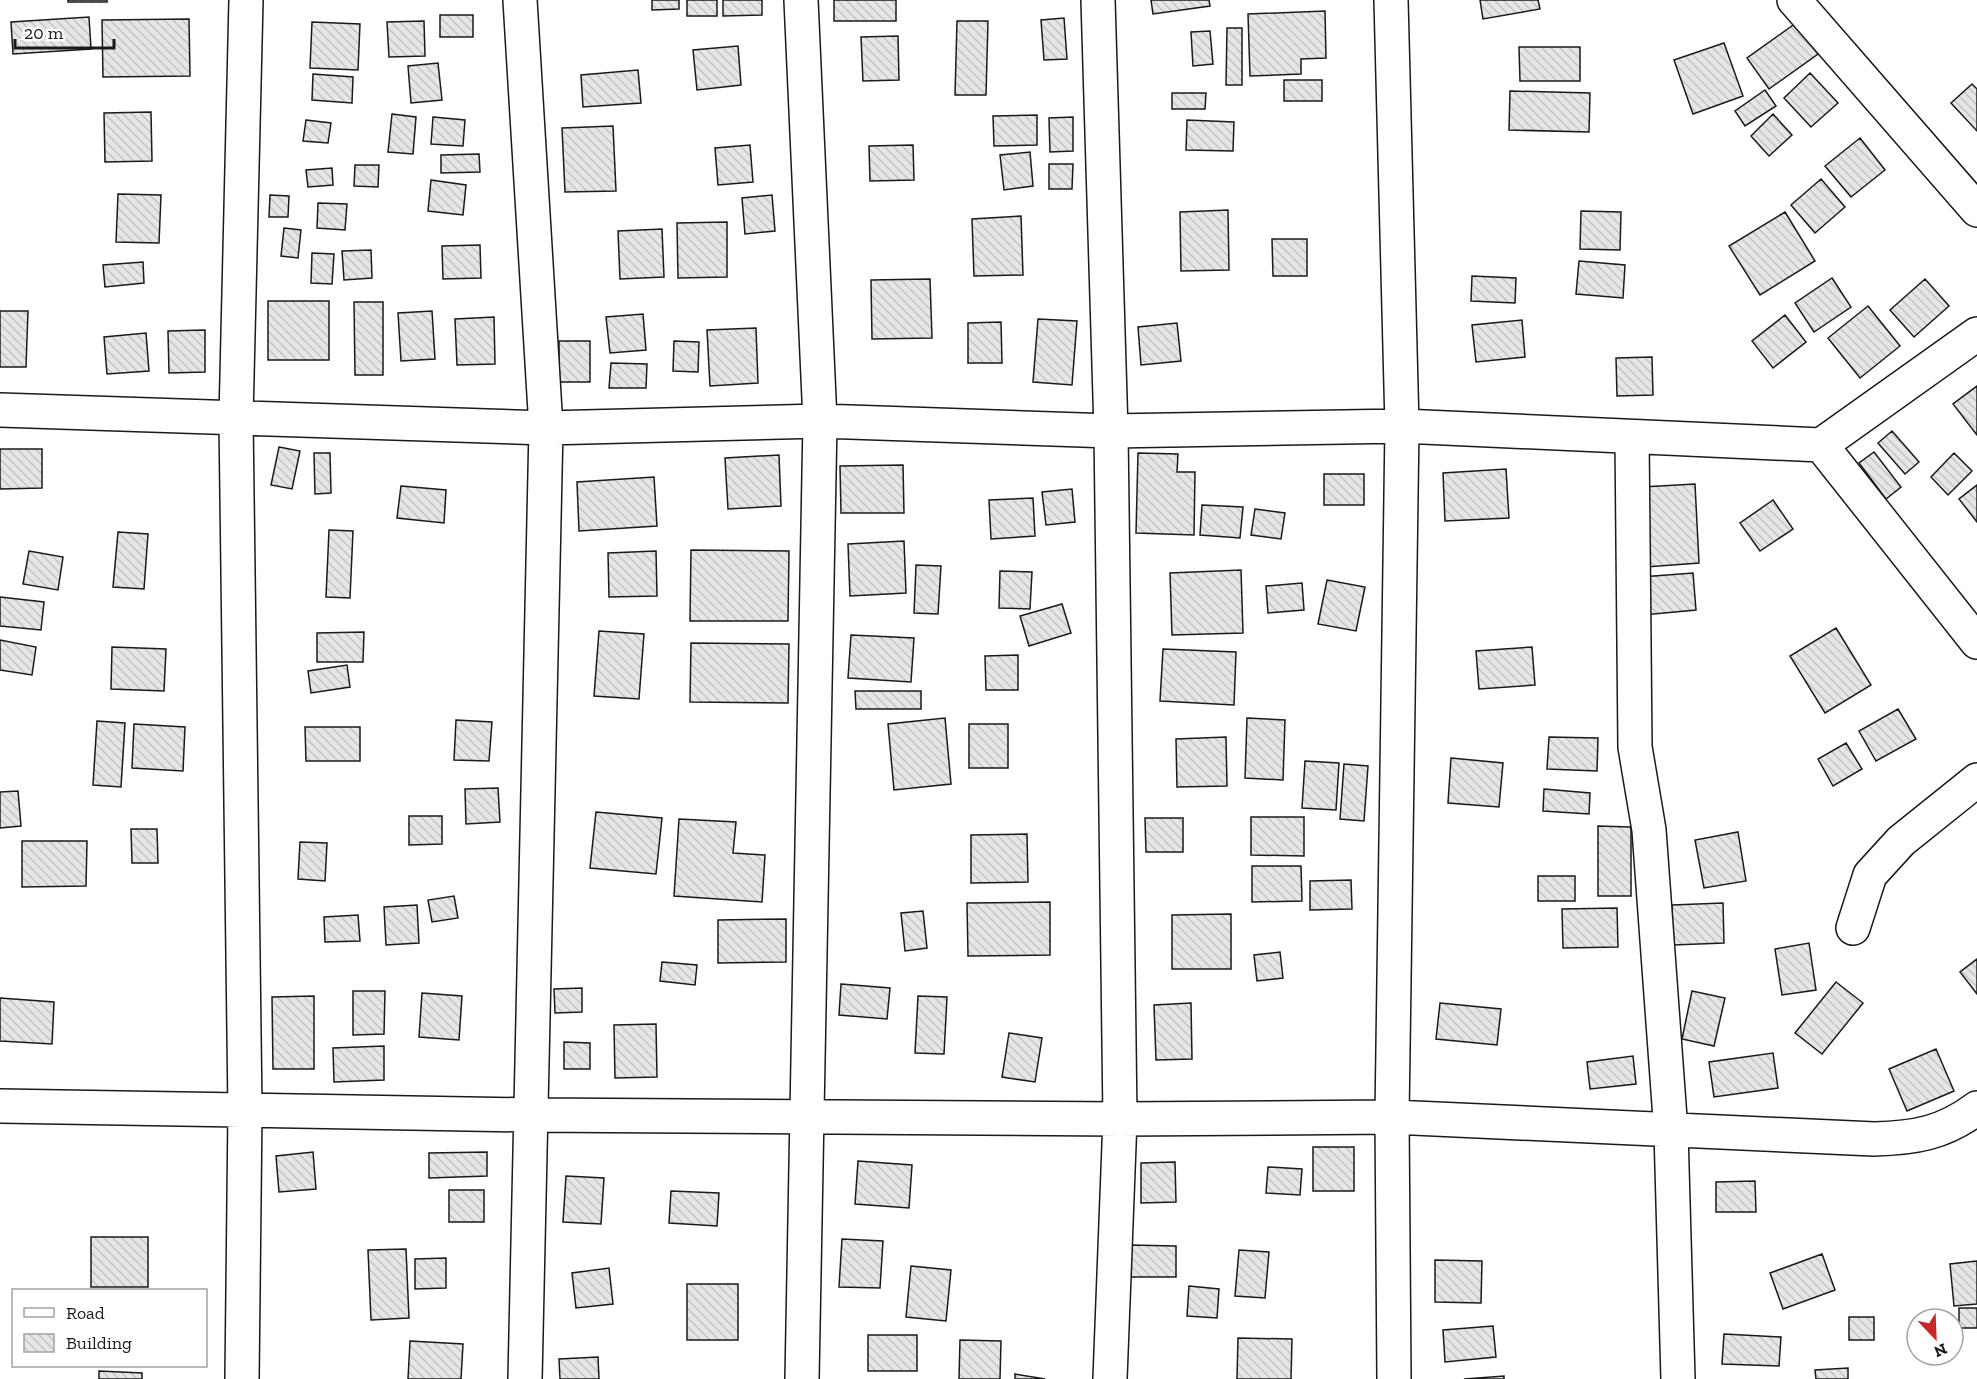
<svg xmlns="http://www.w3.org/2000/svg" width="1977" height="1379" font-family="'Zilla Slab',serif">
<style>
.building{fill:url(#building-back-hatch);stroke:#1a1a1a;stroke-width:1.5}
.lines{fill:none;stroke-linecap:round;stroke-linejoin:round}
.minor-casing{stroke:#1a1a1a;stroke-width:36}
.minor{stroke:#fff;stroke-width:33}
</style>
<defs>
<pattern id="building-back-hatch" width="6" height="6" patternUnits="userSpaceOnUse" patternTransform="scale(1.5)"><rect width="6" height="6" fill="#e6e6e6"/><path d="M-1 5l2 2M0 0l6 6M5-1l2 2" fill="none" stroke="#c5c5c5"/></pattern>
</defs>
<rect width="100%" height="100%" fill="#fff"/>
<!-- building -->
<path class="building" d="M 68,0 L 107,0 L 107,2 L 68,2 Z
M 652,0 L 679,0 L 679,9 L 652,10 Z
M 687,0 L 717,0 L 717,16 L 687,16 Z
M 723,0 L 762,0 L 762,15 L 723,16 Z
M 834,0 L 896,0 L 896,21 L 834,21 Z
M 1151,0 L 1209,0 L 1210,6 L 1153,14 Z
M 1480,0 L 1538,0 L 1540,9 L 1483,19 Z
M 1325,11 L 1326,58 L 1301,59 L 1301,74 L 1250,76 L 1248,14 Z
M 440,15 L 473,15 L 473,37 L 440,37 Z
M 89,17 L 91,49 L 13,54 L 11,22 Z
M 1064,18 L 1067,59 L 1044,60 L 1041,20 Z
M 189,19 L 190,76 L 103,77 L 102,20 Z
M 424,21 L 425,56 L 389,57 L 387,22 Z
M 957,21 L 988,21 L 986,95 L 955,95 Z
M 312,22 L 360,24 L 358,70 L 310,68 Z
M 1796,23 L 1818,54 L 1769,89 L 1747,58 Z
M 1227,28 L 1242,28 L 1242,85 L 1226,85 Z
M 1210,31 L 1213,64 L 1193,66 L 1191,32 Z
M 898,36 L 899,80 L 863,81 L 861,37 Z
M 1724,43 L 1743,96 L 1693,114 L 1674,60 Z
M 738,46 L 741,85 L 697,90 L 693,50 Z
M 1519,47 L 1580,47 L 1580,81 L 1520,81 Z
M 438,63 L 442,100 L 411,103 L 408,66 Z
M 638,70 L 641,103 L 583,107 L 581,75 Z
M 1810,73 L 1838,103 L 1811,127 L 1784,98 Z
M 313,74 L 353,77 L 352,103 L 312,100 Z
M 1284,80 L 1322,80 L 1322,101 L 1284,101 Z
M 1972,84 L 1977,89 L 1977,131 L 1951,103 Z
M 1765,90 L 1776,106 L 1745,126 L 1735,111 Z
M 1510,91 L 1590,93 L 1589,132 L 1509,130 Z
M 1172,93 L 1206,93 L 1205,109 L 1172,109 Z
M 151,112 L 152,161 L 105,162 L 104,113 Z
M 392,114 L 416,117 L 413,154 L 388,152 Z
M 1773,114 L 1792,135 L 1769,156 L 1751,136 Z
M 1037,115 L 1037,145 L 994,146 L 993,116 Z
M 433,117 L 465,120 L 463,146 L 431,144 Z
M 1073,117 L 1073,151 L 1050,152 L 1049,118 Z
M 306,120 L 331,123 L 328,143 L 303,141 Z
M 1187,120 L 1234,122 L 1233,151 L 1186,150 Z
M 613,126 L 616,191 L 565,192 L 562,128 Z
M 1860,138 L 1885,170 L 1851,197 L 1825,166 Z
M 750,145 L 753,182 L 718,185 L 715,148 Z
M 913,145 L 914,180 L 870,181 L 869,146 Z
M 1030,152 L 1033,186 L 1004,190 L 1000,155 Z
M 479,154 L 480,172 L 441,173 L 441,155 Z
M 1049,164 L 1073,164 L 1072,189 L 1049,189 Z
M 355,165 L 379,165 L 378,187 L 354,186 Z
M 332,168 L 333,185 L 308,187 L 306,170 Z
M 1821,179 L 1845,207 L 1815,233 L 1791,205 Z
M 431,180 L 466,185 L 463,215 L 428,211 Z
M 118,194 L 161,195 L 159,243 L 116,242 Z
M 270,195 L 289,196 L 288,217 L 269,217 Z
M 772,195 L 775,231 L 745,234 L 742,198 Z
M 318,203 L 347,204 L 345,230 L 317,228 Z
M 1228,210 L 1229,270 L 1181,271 L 1180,212 Z
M 1581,211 L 1621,212 L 1620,250 L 1580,249 Z
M 1785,212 L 1815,261 L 1760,295 L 1729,246 Z
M 1021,216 L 1023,275 L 974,276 L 972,219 Z
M 727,222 L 727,277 L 678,278 L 677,223 Z
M 284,228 L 301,230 L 298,258 L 281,256 Z
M 662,229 L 664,277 L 620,279 L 618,231 Z
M 1272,239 L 1307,239 L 1307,276 L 1273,276 Z
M 480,245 L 481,278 L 443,279 L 442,246 Z
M 371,250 L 372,278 L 344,280 L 342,251 Z
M 312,253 L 334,254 L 332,284 L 311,283 Z
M 1579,261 L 1625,265 L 1623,298 L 1576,294 Z
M 143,262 L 144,283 L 105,287 L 103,265 Z
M 1472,276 L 1516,278 L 1515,303 L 1471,301 Z
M 1832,278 L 1851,307 L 1814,332 L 1795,303 Z
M 930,279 L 932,338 L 872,339 L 871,280 Z
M 1925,279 L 1949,306 L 1914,337 L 1890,310 Z
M 268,301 L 329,301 L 329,360 L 268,360 Z
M 354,302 L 383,302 L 383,375 L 355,375 Z
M 1868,306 L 1900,346 L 1860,378 L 1828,338 Z
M 0,311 L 28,311 L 26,367 L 0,367 Z
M 432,311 L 435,359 L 401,361 L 398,313 Z
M 643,314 L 646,350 L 610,353 L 606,317 Z
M 1785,315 L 1806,342 L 1773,368 L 1752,341 Z
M 494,317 L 495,364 L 457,365 L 455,319 Z
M 1038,319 L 1077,321 L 1072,385 L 1033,382 Z
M 1522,320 L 1525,357 L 1476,362 L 1472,325 Z
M 1001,322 L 1002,363 L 968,363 L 968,323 Z
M 1177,323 L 1181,361 L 1141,365 L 1138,327 Z
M 756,328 L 758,383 L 710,386 L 707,330 Z
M 205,330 L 205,372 L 169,373 L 168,331 Z
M 146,333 L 149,371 L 107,374 L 104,337 Z
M 559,341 L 590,341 L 590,382 L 559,382 Z
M 674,341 L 699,342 L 698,372 L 673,371 Z
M 1652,357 L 1653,395 L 1617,396 L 1616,358 Z
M 611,363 L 647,364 L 646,388 L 609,388 Z
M 1977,386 L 1977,435 L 1953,404 Z
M 1892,431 L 1919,462 L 1905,474 L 1878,443 Z
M 279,447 L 300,451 L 292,489 L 271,485 Z
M 0,449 L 42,449 L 42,488 L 0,489 Z
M 1874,452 L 1901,487 L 1886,499 L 1859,463 Z
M 314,453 L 330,453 L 331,493 L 315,494 Z
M 1138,453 L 1178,454 L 1177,472 L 1195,472 L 1194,535 L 1136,533 Z
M 1954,453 L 1972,471 L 1948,495 L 1931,477 Z
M 779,455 L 781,506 L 728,509 L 725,458 Z
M 903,465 L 904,513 L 841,513 L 840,466 Z
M 1506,469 L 1509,518 L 1445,521 L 1443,473 Z
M 1324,474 L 1364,474 L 1364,505 L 1324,505 Z
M 654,477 L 657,526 L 579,531 L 577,482 Z
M 1695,484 L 1699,563 L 1646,567 L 1642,487 Z
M 1977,485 L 1977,522 L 1959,499 Z
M 401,486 L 446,490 L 444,523 L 397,518 Z
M 1072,489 L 1075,522 L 1046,525 L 1042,492 Z
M 1033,498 L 1035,536 L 991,539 L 989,500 Z
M 1773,500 L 1793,529 L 1760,551 L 1740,523 Z
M 1202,505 L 1243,507 L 1240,538 L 1200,535 Z
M 1255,509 L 1285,513 L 1281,539 L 1251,535 Z
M 329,530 L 353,531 L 350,598 L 326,597 Z
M 118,532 L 148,534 L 144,589 L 113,587 Z
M 904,541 L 906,593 L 850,596 L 848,544 Z
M 691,550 L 789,551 L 788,621 L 690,621 Z
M 29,551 L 63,557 L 58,590 L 23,584 Z
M 656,551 L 657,596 L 609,597 L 608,553 Z
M 916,565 L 941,566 L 938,614 L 914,613 Z
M 1241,570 L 1243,633 L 1172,635 L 1170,573 Z
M 1000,571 L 1032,572 L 1030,609 L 999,608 Z
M 1693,573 L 1696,610 L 1643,615 L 1641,577 Z
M 1327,580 L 1365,587 L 1356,631 L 1318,624 Z
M 1302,583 L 1304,610 L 1268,613 L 1266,586 Z
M 0,597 L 44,602 L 41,630 L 0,626 Z
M 1062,604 L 1071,633 L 1029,646 L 1020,616 Z
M 1836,628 L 1871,685 L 1825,713 L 1790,656 Z
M 599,631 L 644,634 L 639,699 L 594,696 Z
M 364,632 L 363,662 L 317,662 L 317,633 Z
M 851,635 L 914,638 L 911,682 L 848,678 Z
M 0,640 L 36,647 L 32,675 L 0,670 Z
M 691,643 L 789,644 L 788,703 L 690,702 Z
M 112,647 L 166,649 L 164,691 L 111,689 Z
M 1532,647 L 1535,685 L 1479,689 L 1476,651 Z
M 1163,649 L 1236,652 L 1234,705 L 1160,701 Z
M 1018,655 L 1018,690 L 986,690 L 985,656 Z
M 347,665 L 350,687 L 311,693 L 308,671 Z
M 855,691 L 921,691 L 921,709 L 856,709 Z
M 1898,709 L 1916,739 L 1876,761 L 1859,731 Z
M 945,718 L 951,784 L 894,790 L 888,724 Z
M 1247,718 L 1285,720 L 1283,780 L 1245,778 Z
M 456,720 L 492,722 L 489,761 L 454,760 Z
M 97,721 L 125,723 L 121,787 L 93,785 Z
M 134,724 L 185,727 L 183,771 L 132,768 Z
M 969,724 L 1008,724 L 1008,768 L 969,768 Z
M 305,727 L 360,727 L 360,761 L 306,761 Z
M 1226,737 L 1227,786 L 1177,787 L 1176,739 Z
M 1549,737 L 1598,738 L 1597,771 L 1547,769 Z
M 1846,743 L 1862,769 L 1833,786 L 1818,759 Z
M 1451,758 L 1503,763 L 1499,807 L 1448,803 Z
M 1305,761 L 1339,763 L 1336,810 L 1302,808 Z
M 1344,764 L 1368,766 L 1364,821 L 1340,819 Z
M 498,788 L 500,822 L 466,824 L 465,789 Z
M 1544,789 L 1590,793 L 1589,814 L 1543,811 Z
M 18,791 L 21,826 L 0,828 L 0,792 Z
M 596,812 L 662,818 L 656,874 L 590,868 Z
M 409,816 L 442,816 L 442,844 L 409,845 Z
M 1251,817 L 1304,817 L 1304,856 L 1251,855 Z
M 1145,818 L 1183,818 L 1183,852 L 1146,852 Z
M 679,819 L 736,822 L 733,853 L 765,855 L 762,902 L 674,896 Z
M 1598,826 L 1631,827 L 1631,896 L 1598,896 Z
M 131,829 L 157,829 L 158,863 L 132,863 Z
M 1738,832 L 1746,881 L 1704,888 L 1695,840 Z
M 1027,834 L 1028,882 L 971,883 L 971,835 Z
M 22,841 L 87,841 L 86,886 L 22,887 Z
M 300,842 L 327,843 L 325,881 L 298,879 Z
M 1252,866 L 1301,866 L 1302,901 L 1252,902 Z
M 1538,876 L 1575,876 L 1575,901 L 1538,901 Z
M 1351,880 L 1352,909 L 1310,910 L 1310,881 Z
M 454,896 L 458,918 L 432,922 L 428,900 Z
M 1050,902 L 1050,955 L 968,956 L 967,903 Z
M 1723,903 L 1724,943 L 1673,945 L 1672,905 Z
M 417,905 L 419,943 L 386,945 L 384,907 Z
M 1617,908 L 1618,947 L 1563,948 L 1562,909 Z
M 923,911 L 927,948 L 905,951 L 901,913 Z
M 1231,914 L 1231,969 L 1172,969 L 1172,915 Z
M 358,915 L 360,941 L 325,942 L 324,917 Z
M 786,919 L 786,962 L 718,963 L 718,920 Z
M 1809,943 L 1816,990 L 1782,995 L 1775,949 Z
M 1280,952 L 1283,978 L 1257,981 L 1254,955 Z
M 1977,959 L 1977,994 L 1960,972 Z
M 662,962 L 697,965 L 695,985 L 660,981 Z
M 1836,982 L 1863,1003 L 1822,1054 L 1795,1033 Z
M 841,984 L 890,988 L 887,1019 L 839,1015 Z
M 582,988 L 582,1012 L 555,1013 L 554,989 Z
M 353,991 L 385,991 L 384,1034 L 353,1035 Z
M 1692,991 L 1725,998 L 1714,1046 L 1682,1039 Z
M 422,993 L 462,996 L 459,1040 L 419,1037 Z
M 314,996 L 314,1069 L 273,1069 L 272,997 Z
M 918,996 L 947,997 L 944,1054 L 915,1053 Z
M 0,998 L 54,1002 L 52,1044 L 0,1041 Z
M 1191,1003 L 1192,1059 L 1156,1060 L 1154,1005 Z
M 1440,1003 L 1501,1009 L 1497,1045 L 1436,1039 Z
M 656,1024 L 657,1077 L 615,1078 L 614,1025 Z
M 1009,1033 L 1042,1038 L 1035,1082 L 1002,1077 Z
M 564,1042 L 590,1043 L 590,1069 L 564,1069 Z
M 384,1046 L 384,1080 L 334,1082 L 333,1048 Z
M 1936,1049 L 1954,1091 L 1907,1111 L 1889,1069 Z
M 1773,1053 L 1778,1088 L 1714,1097 L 1709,1062 Z
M 1633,1056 L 1636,1084 L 1590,1089 L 1587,1062 Z
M 1313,1147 L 1354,1147 L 1354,1191 L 1313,1191 Z
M 313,1152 L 316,1189 L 279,1192 L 276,1156 Z
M 487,1152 L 487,1176 L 429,1178 L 429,1153 Z
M 858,1161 L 912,1165 L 909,1208 L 855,1204 Z
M 1175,1162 L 1176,1202 L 1141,1203 L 1141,1163 Z
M 1268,1167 L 1302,1169 L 1300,1195 L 1266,1193 Z
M 566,1176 L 604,1178 L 601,1224 L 563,1222 Z
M 1755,1181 L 1756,1212 L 1716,1212 L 1716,1182 Z
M 449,1190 L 484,1190 L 484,1222 L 449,1222 Z
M 671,1191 L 719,1193 L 717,1226 L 669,1223 Z
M 91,1237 L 148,1237 L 148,1287 L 91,1287 Z
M 842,1239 L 883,1241 L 880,1288 L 839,1287 Z
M 1129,1245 L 1176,1246 L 1176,1277 L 1129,1277 Z
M 406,1249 L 409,1318 L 371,1320 L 368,1250 Z
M 1239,1250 L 1269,1252 L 1265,1298 L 1235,1296 Z
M 1822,1254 L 1835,1290 L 1783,1309 L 1770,1273 Z
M 446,1258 L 446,1288 L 415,1289 L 415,1259 Z
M 1435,1260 L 1482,1261 L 1481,1303 L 1435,1302 Z
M 1977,1261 L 1977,1304 L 1954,1306 L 1950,1264 Z
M 911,1266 L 951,1270 L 946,1321 L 906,1317 Z
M 609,1268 L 613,1304 L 576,1308 L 572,1273 Z
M 687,1284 L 738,1284 L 738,1340 L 687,1340 Z
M 1189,1286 L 1219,1289 L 1217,1318 L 1187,1316 Z
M 1959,1308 L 1977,1308 L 1977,1328 L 1959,1328 Z
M 1849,1317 L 1874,1317 L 1874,1340 L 1849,1340 Z
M 1493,1326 L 1496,1357 L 1445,1362 L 1443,1330 Z
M 1724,1334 L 1781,1337 L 1779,1366 L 1722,1364 Z
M 868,1335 L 917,1335 L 917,1371 L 868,1371 Z
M 1238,1338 L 1292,1339 L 1291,1379 L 1237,1379 Z
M 960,1340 L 1001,1341 L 1000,1379 L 959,1379 Z
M 410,1341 L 463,1344 L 461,1379 L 408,1379 Z
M 598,1357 L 599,1379 L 560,1379 L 559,1359 Z
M 1848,1368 L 1848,1379 L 1816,1379 L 1815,1370 Z
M 99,1371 L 142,1373 L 142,1379 L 99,1379 Z
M 1015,1374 L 1045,1379 L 1015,1379 Z
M 1504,1376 L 1504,1379 L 1464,1379 Z"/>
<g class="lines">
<!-- minor casing -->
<g class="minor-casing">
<path id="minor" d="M 520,0 L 546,428 L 525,1379
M 801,0 L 820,421 L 802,1379
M 1098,0 L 1111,431 L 1120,1119 L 1110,1379
M 1391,0 L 1402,426 L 1392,1117 L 1394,1379
M 1794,0 L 1977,210
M 0,410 L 546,428 L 820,421 L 1111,431 L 1402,426 L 1821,445 L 1977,334
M 1632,437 L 1635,747 L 1649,830 L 1671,1132 L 1678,1379
M 1821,445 L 1977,642
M 1853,928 L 1870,875 L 1901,841 L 1977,780
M 0,1106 L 532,1115 L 1120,1119 L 1392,1117 L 1874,1139 C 1915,1138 1944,1133 1977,1108
M 242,1379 L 245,1110 L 236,418 L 246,0"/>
</g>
<!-- minor -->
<use href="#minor" class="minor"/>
</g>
<!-- legend -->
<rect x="12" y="1289" width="195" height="78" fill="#ffffff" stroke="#a3a3a3" stroke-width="1.5"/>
<rect x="24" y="1308" width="30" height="9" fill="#ffffff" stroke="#a3a3a3" stroke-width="1.5"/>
<text x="66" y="1319" font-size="18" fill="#1a1a1a">Road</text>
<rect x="24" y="1334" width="30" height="18" fill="url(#building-back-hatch)" stroke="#a3a3a3" stroke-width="1.5"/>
<text x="66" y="1349" font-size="18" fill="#1a1a1a">Building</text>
<!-- north arrow -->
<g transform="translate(1935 1337) rotate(157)"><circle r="28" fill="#ffffff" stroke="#a3a3a3" stroke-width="1.5"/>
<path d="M0-4.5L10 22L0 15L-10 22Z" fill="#c62828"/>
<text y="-9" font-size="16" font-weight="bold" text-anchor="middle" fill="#1a1a1a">N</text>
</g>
<!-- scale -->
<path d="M15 39v9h99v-9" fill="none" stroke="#1a1a1a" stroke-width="3"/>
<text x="24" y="39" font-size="18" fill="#1a1a1a" stroke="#ffffff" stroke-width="4.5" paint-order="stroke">20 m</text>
</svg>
